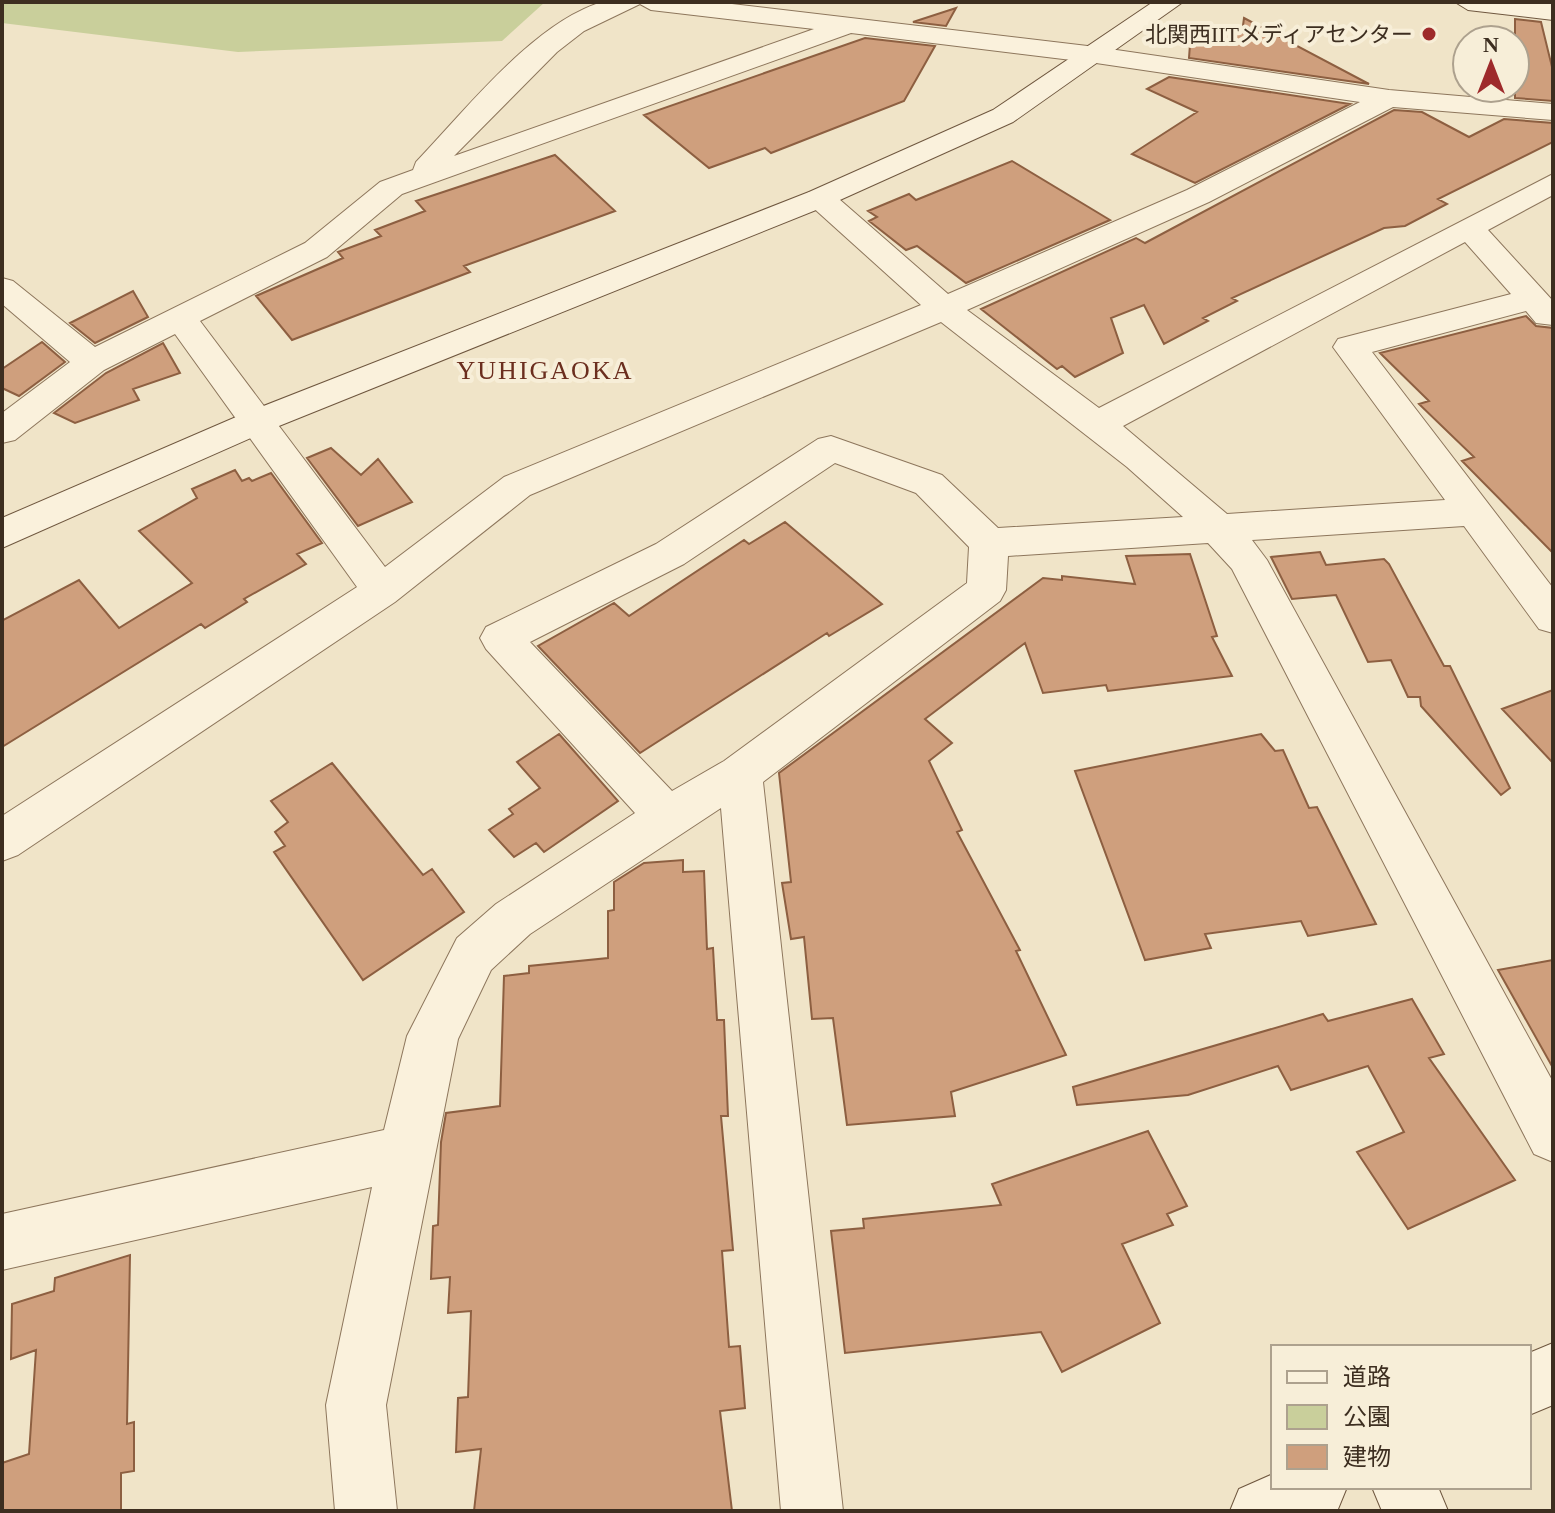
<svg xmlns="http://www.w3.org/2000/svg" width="1555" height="1513" font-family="'Times New Roman','Noto Sans JP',serif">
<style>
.green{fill:#c9cf9b}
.building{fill:#cf9f7d;stroke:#8d5f41;stroke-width:2}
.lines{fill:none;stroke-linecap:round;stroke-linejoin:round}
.street-casing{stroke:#8d765c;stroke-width:2}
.secondary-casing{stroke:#6f573f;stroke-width:2}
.street{fill:#faf1dc;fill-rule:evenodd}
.secondary{fill:#faf1dc;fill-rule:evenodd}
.poi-dot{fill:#9e2a2b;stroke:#f7eed8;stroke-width:3}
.labels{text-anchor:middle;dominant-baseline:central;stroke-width:8;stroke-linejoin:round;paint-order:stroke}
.far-poi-label{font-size:22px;fill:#3d2e20;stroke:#f7eed8;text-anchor:end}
.far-quarter-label{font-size:26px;letter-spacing:2px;fill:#6b2e1e;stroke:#f7eed8}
</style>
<rect width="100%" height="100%" fill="#f0e4c8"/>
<!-- green -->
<path class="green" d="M 2,2 L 545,2 L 502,41 L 238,52 L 2,23 Z"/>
<!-- building -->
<path class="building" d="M 956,8 L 946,26 L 913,22 Z
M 1244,18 L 1369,84 L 1189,58 L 1191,31 L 1203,33 L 1204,28 L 1242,33 Z
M 1515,19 L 1541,22 L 1553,71 L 1553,101 L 1515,98 Z
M 865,38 L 935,46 L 904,101 L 771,153 L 765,148 L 709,168 L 644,115 Z
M 1169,77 L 1350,104 L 1195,183 L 1132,154 L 1197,112 L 1147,89 Z
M 1394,110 L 1422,112 L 1469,137 L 1504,119 L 1553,123 L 1553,142 L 1438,199 L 1447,204 L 1405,226 L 1384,228 L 1232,298 L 1237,301 L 1203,318 L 1208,321 L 1164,344 L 1144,305 L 1111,318 L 1123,353 L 1075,377 L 1062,366 L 1057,369 L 981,309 L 1136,238 L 1145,243 Z
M 555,155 L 615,211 L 464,266 L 470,272 L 292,340 L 256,296 L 343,258 L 338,252 L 381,236 L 375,230 L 425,211 L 416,201 Z
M 1012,161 L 1110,220 L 966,283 L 917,246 L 906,250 L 869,221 L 877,217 L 868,211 L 909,194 L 916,200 Z
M 133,291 L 148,317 L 95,343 L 70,323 Z
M 1526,316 L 1536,326 L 1553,328 L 1553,553 L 1462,461 L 1474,457 L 1419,404 L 1429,401 L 1380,353 Z
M 42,342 L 65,362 L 19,396 L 2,388 L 2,369 Z
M 163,343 L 180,373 L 133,389 L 139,400 L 75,423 L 54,413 L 106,373 Z
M 331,448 L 361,475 L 378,459 L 412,502 L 358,526 L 307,458 Z
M 235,470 L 242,481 L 249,478 L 252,481 L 271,473 L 322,543 L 297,554 L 306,564 L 244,599 L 247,602 L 205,628 L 201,624 L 2,747 L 3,620 L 79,580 L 119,628 L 192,583 L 139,531 L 197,498 L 192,489 Z
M 785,522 L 882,604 L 829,636 L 827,633 L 640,753 L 538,646 L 614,603 L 629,616 L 744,540 L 749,544 Z
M 1320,552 L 1326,565 L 1384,559 L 1389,564 L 1444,666 L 1450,666 L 1510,788 L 1501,795 L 1421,706 L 1420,697 L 1408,697 L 1391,660 L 1368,662 L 1336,595 L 1292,599 L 1271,557 Z
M 1190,554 L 1217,636 L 1212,637 L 1232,676 L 1108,691 L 1106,685 L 1043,693 L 1025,643 L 925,719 L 952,743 L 929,761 L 962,830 L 957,832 L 1020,950 L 1016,951 L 1066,1055 L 951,1092 L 955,1116 L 847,1125 L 833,1018 L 812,1019 L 804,937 L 791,939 L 782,883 L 791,882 L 779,773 L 1043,578 L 1062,580 L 1062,576 L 1135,584 L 1126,556 Z
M 1553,690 L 1553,763 L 1502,709 Z
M 559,734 L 618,801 L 544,852 L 536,843 L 514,857 L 489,830 L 513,814 L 509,809 L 540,788 L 517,762 Z
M 1261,734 L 1275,751 L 1283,750 L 1309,808 L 1317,807 L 1376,924 L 1308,936 L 1301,921 L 1205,934 L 1211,948 L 1145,960 L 1075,771 Z
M 332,763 L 423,875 L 432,869 L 464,912 L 363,980 L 274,852 L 285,846 L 275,832 L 288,822 L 271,801 Z
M 683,860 L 683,872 L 704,871 L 707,949 L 713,948 L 717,1020 L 724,1020 L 728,1116 L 721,1116 L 733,1250 L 722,1251 L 729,1347 L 740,1346 L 745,1408 L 720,1411 L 732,1511 L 474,1511 L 481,1449 L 456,1452 L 458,1398 L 468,1397 L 471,1311 L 448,1313 L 450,1277 L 431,1279 L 433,1226 L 438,1225 L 441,1142 L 446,1113 L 500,1106 L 504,976 L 529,973 L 529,966 L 608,958 L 608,911 L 614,910 L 614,882 L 644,863 Z
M 1553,960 L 1553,1068 L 1498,970 Z
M 1412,999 L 1444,1054 L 1429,1058 L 1515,1180 L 1408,1229 L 1357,1152 L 1404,1132 L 1368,1066 L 1291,1090 L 1278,1066 L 1188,1095 L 1077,1105 L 1073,1087 L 1323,1014 L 1328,1021 Z
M 1148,1131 L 1187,1206 L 1167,1214 L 1173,1225 L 1122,1244 L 1160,1323 L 1062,1372 L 1041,1332 L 845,1353 L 831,1231 L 864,1228 L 863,1219 L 1001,1205 L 992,1184 Z
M 130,1255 L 127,1424 L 134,1422 L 134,1471 L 121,1473 L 121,1511 L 2,1511 L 2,1463 L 29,1454 L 36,1350 L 11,1359 L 12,1304 L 54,1291 L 55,1278 Z"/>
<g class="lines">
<!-- street casing -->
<g class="street-casing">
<path id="street" d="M 602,2 L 715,2 L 1096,47 L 1389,90 L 1553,104 L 1553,120 L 1393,107 L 1209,202 L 967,310 L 1099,408 L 1553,174 L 1553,195 L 1488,230 L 1553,301 L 1553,325 L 1536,323 L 1526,311 L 1372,352 L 1553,588 L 1553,633 L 1539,629 L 1464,526 L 1252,540 L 1267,560 L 1553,1082 L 1553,1162 L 1534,1154 L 1232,569 L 1208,543 L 1008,556 L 1006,590 L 1000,601 L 763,782 L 843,1511 L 781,1511 L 721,808 L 530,934 L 491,970 L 458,1039 L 386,1405 L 397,1511 L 335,1511 L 326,1405 L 372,1187 L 2,1270 L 2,1214 L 384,1130 L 407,1036 L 457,938 L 496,904 L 635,813 L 486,649 L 480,638 L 486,627 L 656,544 L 818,439 L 831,436 L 942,475 L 998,528 L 1183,517 L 1127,467 L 941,322 L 530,495 L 395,602 L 18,855 L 2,861 L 2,816 L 357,587 L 175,334 L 104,370 L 15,440 L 2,443 L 2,413 L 70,362 L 2,304 L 2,278 L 13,281 L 95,347 L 305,243 L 380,182 L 413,170 L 416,162 C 465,111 533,23 602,2 ZM 640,4 L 651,10 L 814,29 L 454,156 L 557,52 L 584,31 ZM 851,33 L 1096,63 L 1360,102 L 1187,190 L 948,294 L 831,192 L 809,192 L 805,198 L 809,204 L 921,305 L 504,477 L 385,567 L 200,321 L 327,257 L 402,194 ZM 1465,242 L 1511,294 L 1338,339 L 1333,347 L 1445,500 L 1227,514 L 1123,426 ZM 835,463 L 916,493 L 969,547 L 967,583 L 724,761 L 672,791 L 530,642 L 684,564 Z"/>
</g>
<!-- secondary casing -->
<g class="secondary-casing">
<path id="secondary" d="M 1153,2 L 1183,2 L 1013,122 L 831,204 L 269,430 L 2,548 L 2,518 L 243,414 L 809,192 L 993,110 Z
M 1455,2 L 1553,4 L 1553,20 L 1468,10 Z
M 1553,1343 L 1553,1405 L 1529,1415 L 1529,1353 Z
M 1273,1474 L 1273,1487 L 1347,1487 L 1338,1509 L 1334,1511 L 1230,1511 L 1239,1489 Z
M 1372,1487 L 1438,1487 L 1448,1511 L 1382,1511 Z"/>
</g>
<!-- street -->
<use href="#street" class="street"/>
<!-- secondary -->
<use href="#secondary" class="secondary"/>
</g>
<!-- markers -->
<circle class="poi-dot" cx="1429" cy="34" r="8"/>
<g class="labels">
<!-- far-poi labels -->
<g class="far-poi-label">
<text x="1413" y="34">北関西IITメディアセンター</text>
</g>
<!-- far-quarter labels -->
<g class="far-quarter-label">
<text x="545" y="370">YUHIGAOKA</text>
</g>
</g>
<!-- border -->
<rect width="1555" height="1513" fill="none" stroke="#3d2e20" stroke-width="8"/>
<!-- legend -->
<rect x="1271" y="1345" width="260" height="144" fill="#f7eed8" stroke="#ada18e" stroke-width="2"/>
<rect x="1287" y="1371" width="40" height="12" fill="#faf1dc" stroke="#ada18e" stroke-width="2"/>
<text x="1343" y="1385" font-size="24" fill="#3d2e20">道路</text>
<rect x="1287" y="1405" width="40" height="24" fill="#c9cf9b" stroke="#ada18e" stroke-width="2"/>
<text x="1343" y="1425" font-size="24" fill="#3d2e20">公園</text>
<rect x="1287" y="1445" width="40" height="24" fill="#cf9f7d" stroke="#ada18e" stroke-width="2"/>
<text x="1343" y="1465" font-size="24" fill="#3d2e20">建物</text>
<!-- north arrow -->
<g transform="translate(1491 64)"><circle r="38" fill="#f7eed8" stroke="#ada18e" stroke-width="2"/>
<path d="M0-6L14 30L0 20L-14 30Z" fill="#9e2a2b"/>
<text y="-12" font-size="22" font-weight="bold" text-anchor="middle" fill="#3d2e20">N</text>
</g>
</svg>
